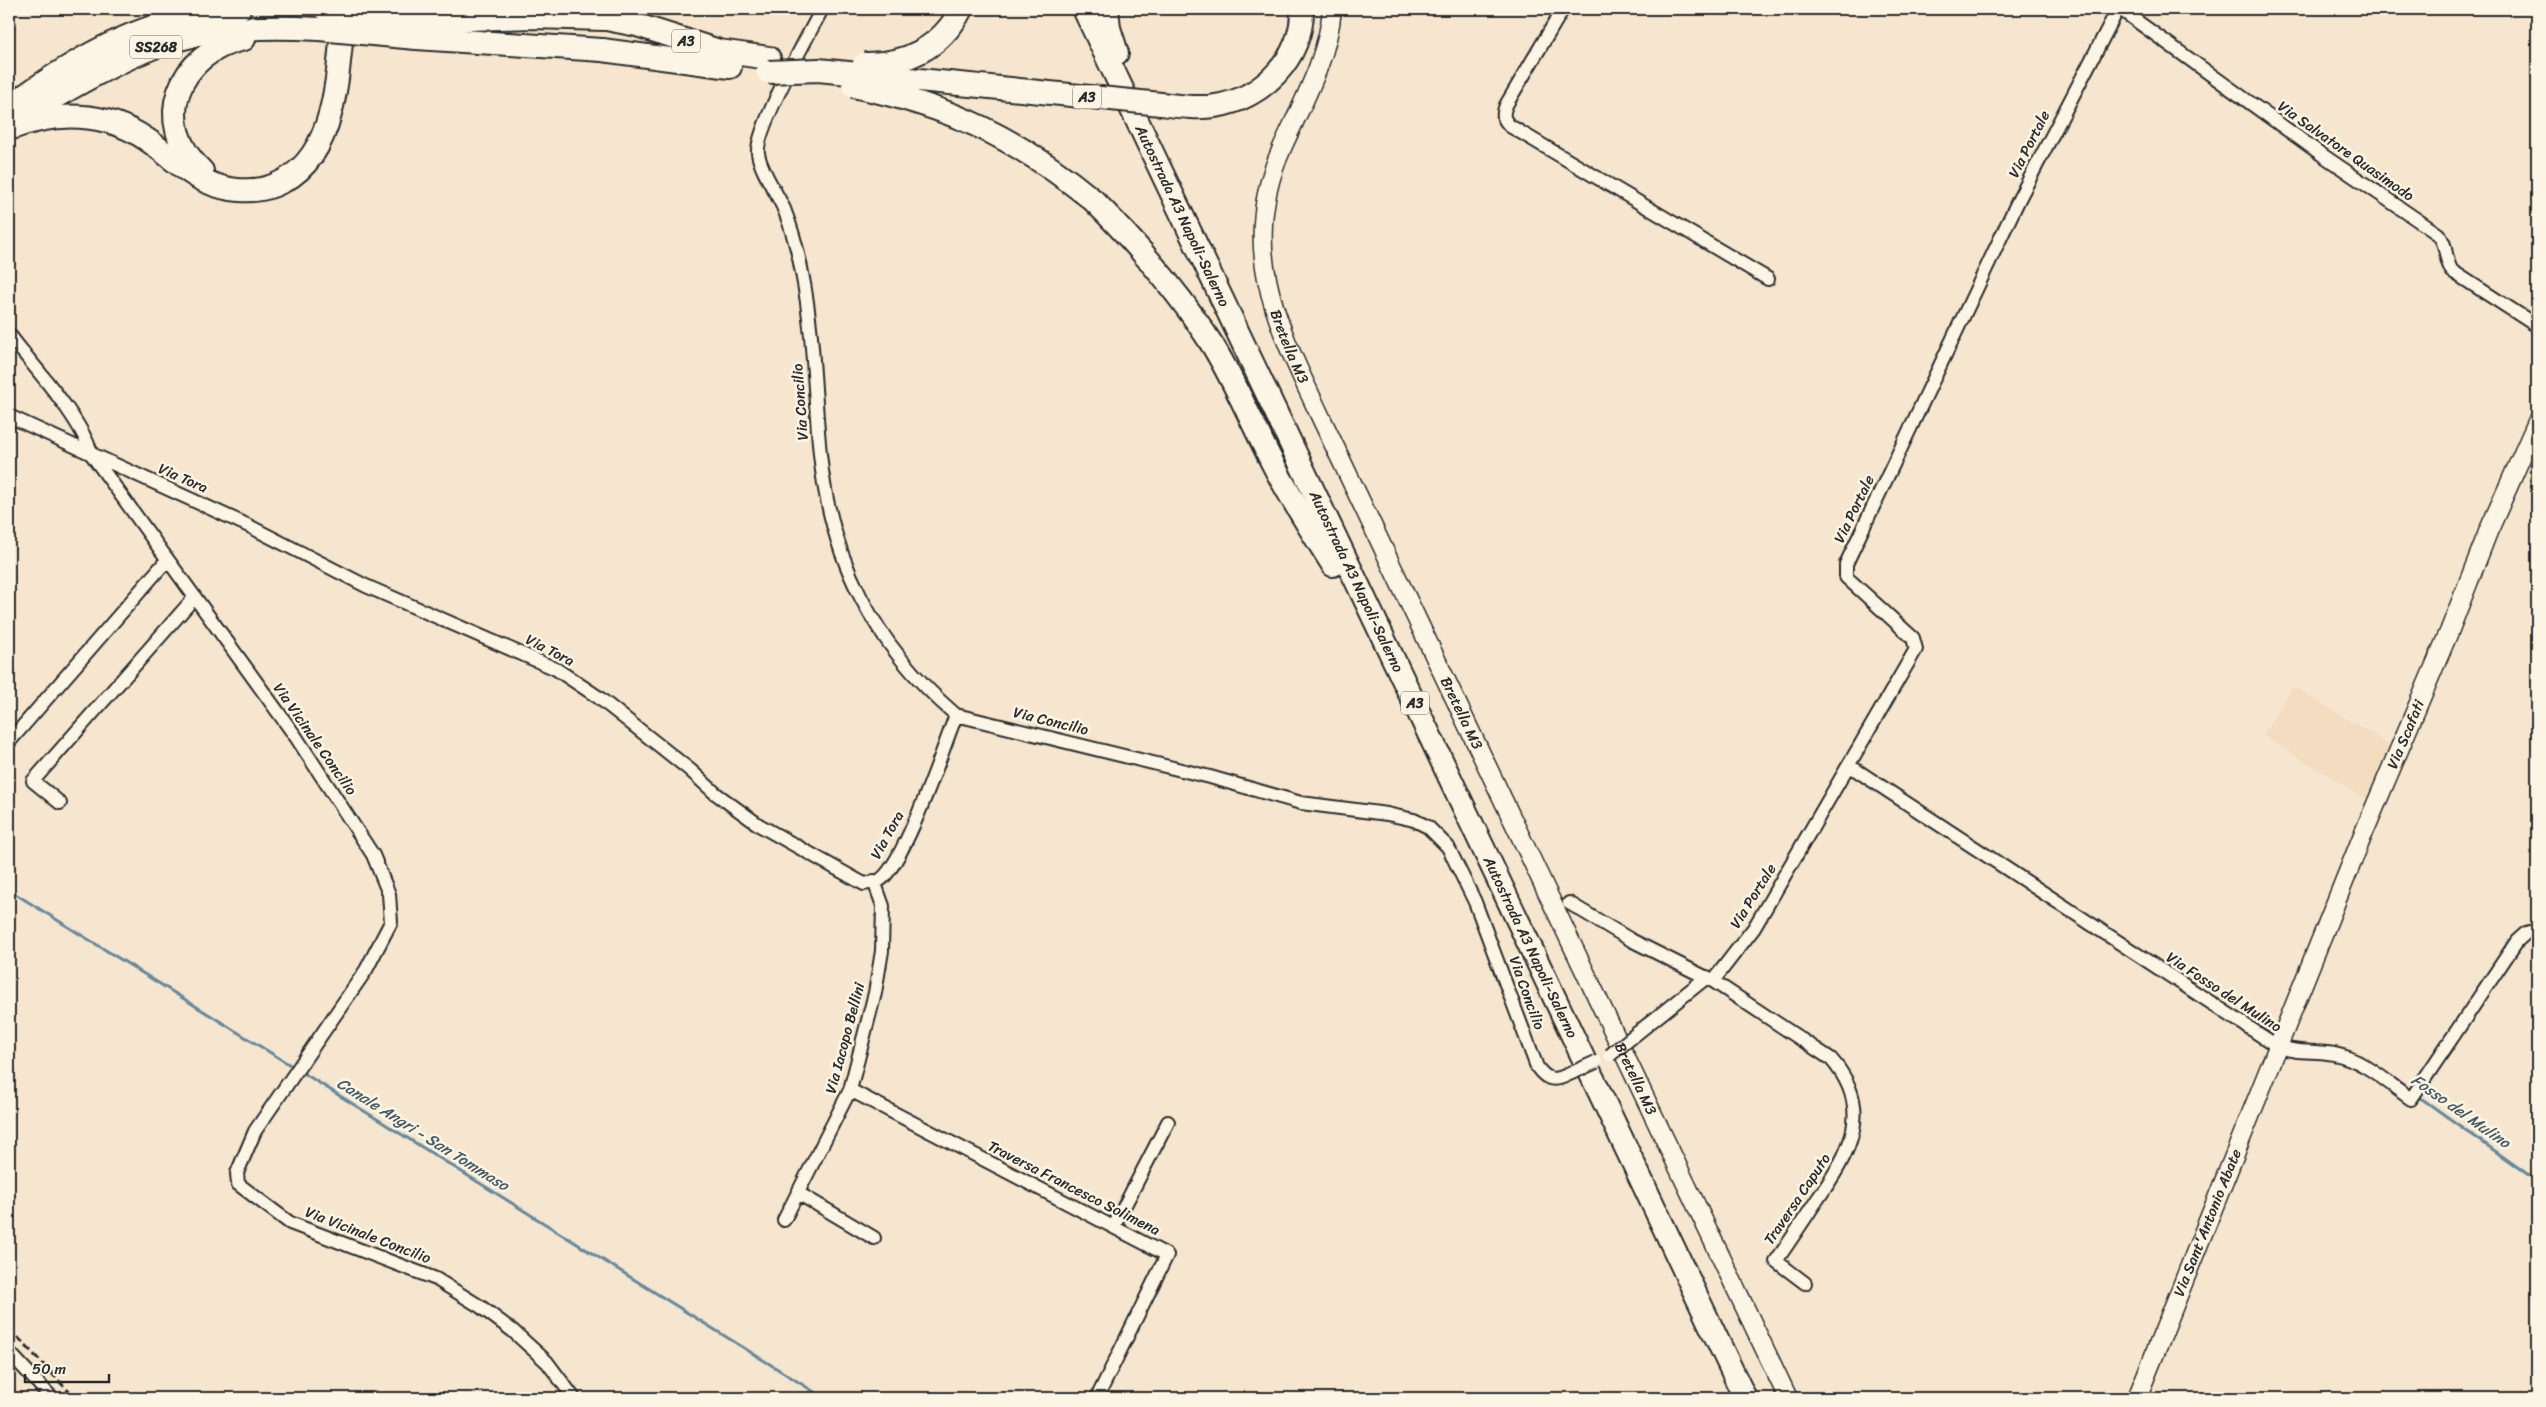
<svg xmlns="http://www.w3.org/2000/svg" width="2546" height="1407" font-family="Sriracha,sans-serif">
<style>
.built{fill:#f3dcbf}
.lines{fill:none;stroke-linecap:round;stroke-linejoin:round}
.stream{stroke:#65889e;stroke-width:3}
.street-casing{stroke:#2b2b2b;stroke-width:16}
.secondary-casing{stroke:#2b2b2b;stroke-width:21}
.highway-casing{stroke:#2b2b2b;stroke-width:26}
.street{stroke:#fcf5e5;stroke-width:12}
.secondary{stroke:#fcf5e5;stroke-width:18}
.highway{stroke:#fcf5e5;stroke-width:22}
.rail{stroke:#2b2b2b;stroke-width:3;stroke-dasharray:8 4;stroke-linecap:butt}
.street-bridge-casing{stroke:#2b2b2b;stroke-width:16;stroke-linecap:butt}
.highway-bridge-casing{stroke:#2b2b2b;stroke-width:26;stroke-linecap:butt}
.street-bridge{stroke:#fcf5e5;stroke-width:12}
.highway-bridge{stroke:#fcf5e5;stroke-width:22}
.labels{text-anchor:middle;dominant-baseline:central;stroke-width:5;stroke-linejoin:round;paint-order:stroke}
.shield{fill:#fcf5e5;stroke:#6a6863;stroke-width:1}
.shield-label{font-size:14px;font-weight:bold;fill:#2b2b2b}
.street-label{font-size:15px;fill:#2b2b2b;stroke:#fcf5e5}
.water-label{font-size:16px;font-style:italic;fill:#485a64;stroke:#fcf5e5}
</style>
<rect width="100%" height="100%" fill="#f7e6cf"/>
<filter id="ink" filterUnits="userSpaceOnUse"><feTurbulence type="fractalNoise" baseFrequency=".02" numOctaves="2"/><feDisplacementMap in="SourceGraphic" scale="10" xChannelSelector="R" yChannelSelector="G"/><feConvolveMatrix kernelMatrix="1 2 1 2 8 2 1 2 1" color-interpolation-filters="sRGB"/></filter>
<g filter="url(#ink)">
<!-- built -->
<path class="built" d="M 2293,686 L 2393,747 L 2371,802 L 2263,735 Z"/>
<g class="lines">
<!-- stream -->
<path class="stream" d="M 9,890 L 295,1068
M 300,1071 L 824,1398
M 2418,1096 L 2537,1181"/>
<!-- street casing -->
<g class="street-casing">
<path id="street" d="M 822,9 C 809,34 755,130 758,153 C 760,170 777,193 784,209 C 792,229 798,251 802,273 C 814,333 814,393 820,454 C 831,561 874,645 956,715 L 1210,777 L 1301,803 L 1387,814 L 1414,820 L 1428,827 L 1448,847 L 1475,902 L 1537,1067 C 1545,1078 1552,1082 1565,1076
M 1563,9 L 1506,105 C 1502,115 1503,119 1510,126 L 1768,279
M 2120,9 L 2321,154 L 2438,234 C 2448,245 2444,259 2452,271 L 2537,326
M 9,334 C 34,368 80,416 92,455 L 296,737 L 373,855 L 389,894 L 391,922 L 366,970 L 255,1131 L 237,1173 L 238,1184 L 290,1223 L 436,1279 L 481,1307 L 513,1331 L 547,1362 L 574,1398
M 9,416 L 249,526 L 366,586 L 556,669 L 598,697 L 690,770 L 715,793 L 759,825 L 864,884 C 869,883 876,882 880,880 C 904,865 944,746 956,715
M 9,742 L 167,560
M 1850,766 L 2277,1046 C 2297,1054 2314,1050 2334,1054 C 2363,1059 2388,1083 2411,1099 L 2517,941 L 2526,933 L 2537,930
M 60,803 L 33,781 L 194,598
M 1569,903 L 1631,940 L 1713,981 L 1754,928 L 1916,649 L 1913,638 L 1846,577 L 1846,564 L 2019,199 L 2118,9
M 1713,981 L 1831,1059 C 1875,1109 1850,1153 1817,1200 C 1804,1220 1790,1241 1776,1261 L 1805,1283
M 1631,1038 L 1707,977
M 850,1090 L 1167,1255 L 1097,1398
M 798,1193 L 874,1238
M 784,1220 L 850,1090 L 875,993 L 882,951 L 883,906 L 874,881
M 1114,1226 L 1168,1122
M 9,1352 L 52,1398"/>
</g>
<!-- secondary casing -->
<g class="secondary-casing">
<g id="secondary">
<path id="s1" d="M 1332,9 C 1328,59 1302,103 1282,148 C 1236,250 1280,330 1323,422 L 1788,1398"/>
<path id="s2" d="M 2137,1398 L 2362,837 L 2449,632 L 2488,532 L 2537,422"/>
</g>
</g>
<!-- highway casing -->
<g class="highway-casing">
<g id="highway">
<path id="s3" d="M 1084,9 L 1745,1398"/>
<path d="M 1107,9 L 1109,28 L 1117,53"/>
<path d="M 586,15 L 637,25 L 719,51 L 769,58"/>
<path d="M 602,50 L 730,67"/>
<path d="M 9,107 C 81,54 148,17 239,9"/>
<path d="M 17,119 C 62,93 108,65 157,46 C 208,27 265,26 319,29"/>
<path d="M 9,129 C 55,111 105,111 146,139 C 166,152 183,171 205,181 C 226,191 253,194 275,185 C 339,160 337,70 344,12"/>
<path d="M 202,171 C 150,123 178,52 244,39"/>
<path d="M 1093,200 C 1138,245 1179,292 1213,346 C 1236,384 1253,425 1273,464 C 1291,499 1312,532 1333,565"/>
</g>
</g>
<!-- street -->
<use href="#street" class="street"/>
<!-- secondary -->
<use href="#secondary" class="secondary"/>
<!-- highway -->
<use href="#highway" class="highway"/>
<!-- rail -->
<path class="rail" d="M 9,1328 L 75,1398"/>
<!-- street-bridge casing -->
<g class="street-bridge-casing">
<path id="street-bridge" d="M 1610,1055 L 1631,1038
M 1565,1076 L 1596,1062"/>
</g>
<!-- highway-bridge casing -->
<g class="highway-bridge-casing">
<path id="highway-bridge" d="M 325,9 L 438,20 L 533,17 L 604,19
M 319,29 L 416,38 L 602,50
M 864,64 C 906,65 942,47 961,9
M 768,72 L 818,70 L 1161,104 C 1178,106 1197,109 1215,106 C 1262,99 1303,58 1302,9
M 853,86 C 950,106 1017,138 1093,200"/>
</g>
<!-- street-bridge -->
<use href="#street-bridge" class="street-bridge"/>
<!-- highway-bridge -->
<use href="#highway-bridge" class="highway-bridge"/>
</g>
</g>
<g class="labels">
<!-- shield labels -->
<g class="shield">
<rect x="672" y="29.5" width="28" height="23" rx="4"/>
<rect x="130" y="35.5" width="52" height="23" rx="4"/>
<rect x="1073" y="85.5" width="28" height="23" rx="4"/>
<rect x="1401" y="691.5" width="28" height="23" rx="4"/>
</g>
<g class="shield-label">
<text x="686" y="41">A3</text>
<text x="156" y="47">SS268</text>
<text x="1087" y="97">A3</text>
<text x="1415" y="703">A3</text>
</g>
<!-- street labels -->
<g class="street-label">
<text transform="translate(2029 144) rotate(-63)">Via Portale</text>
<text transform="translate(2346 151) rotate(35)">Via Salvatore Quasimodo</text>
<text stroke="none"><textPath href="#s3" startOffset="229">Autostrada A3 Napoli-Salerno</textPath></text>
<text stroke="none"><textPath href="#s1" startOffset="354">Bretella M3</textPath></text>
<text transform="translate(800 402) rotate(-94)">Via Concilio</text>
<text transform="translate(183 478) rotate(24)">Via Tora</text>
<text transform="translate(1854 509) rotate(-64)">Via Portale</text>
<text stroke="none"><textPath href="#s3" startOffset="634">Autostrada A3 Napoli-Salerno</textPath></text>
<text transform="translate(550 650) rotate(27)">Via Tora</text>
<text stroke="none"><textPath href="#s1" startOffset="759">Bretella M3</textPath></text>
<text transform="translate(1051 721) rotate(14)">Via Concilio</text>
<text stroke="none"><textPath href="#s2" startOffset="716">Via Scafati</textPath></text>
<text transform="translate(315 739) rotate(55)">Via Vicinale Concilio</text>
<text transform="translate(887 835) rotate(-61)">Via Tora</text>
<text transform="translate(1753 896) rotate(-58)">Via Portale</text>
<text stroke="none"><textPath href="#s3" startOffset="1039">Autostrada A3 Napoli-Salerno</textPath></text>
<text transform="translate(2224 992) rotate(33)">Via Fosso del Mulino</text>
<text transform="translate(1527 993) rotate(70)">Via Concilio</text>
<text transform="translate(845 1038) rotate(-75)">Via Iacopo Bellini</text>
<text stroke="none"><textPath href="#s1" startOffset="1164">Bretella M3</textPath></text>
<text transform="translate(1074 1188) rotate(27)">Traversa Francesco Solimena</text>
<text transform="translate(1797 1199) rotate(-56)">Traversa Caputo</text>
<text stroke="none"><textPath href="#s2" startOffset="189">Via Sant'Antonio Abate</textPath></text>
<text transform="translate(368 1235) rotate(21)">Via Vicinale Concilio</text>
</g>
<!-- water labels -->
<g class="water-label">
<text transform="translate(2461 1111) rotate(35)">Fosso del Mulino</text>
<text transform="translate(423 1134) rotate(32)">Canale Angri - San Tommaso</text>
</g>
</g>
<!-- margin -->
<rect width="2546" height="1407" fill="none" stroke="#fcf5e5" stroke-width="30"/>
<rect x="15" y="15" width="2516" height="1377" fill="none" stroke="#2b2b2b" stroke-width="2" filter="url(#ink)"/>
<!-- scale -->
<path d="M25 1374v8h84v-8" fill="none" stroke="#2b2b2b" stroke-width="2.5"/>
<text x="32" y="1374" font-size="15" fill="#2b2b2b" stroke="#fcf5e5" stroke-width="4" paint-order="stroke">50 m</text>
</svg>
